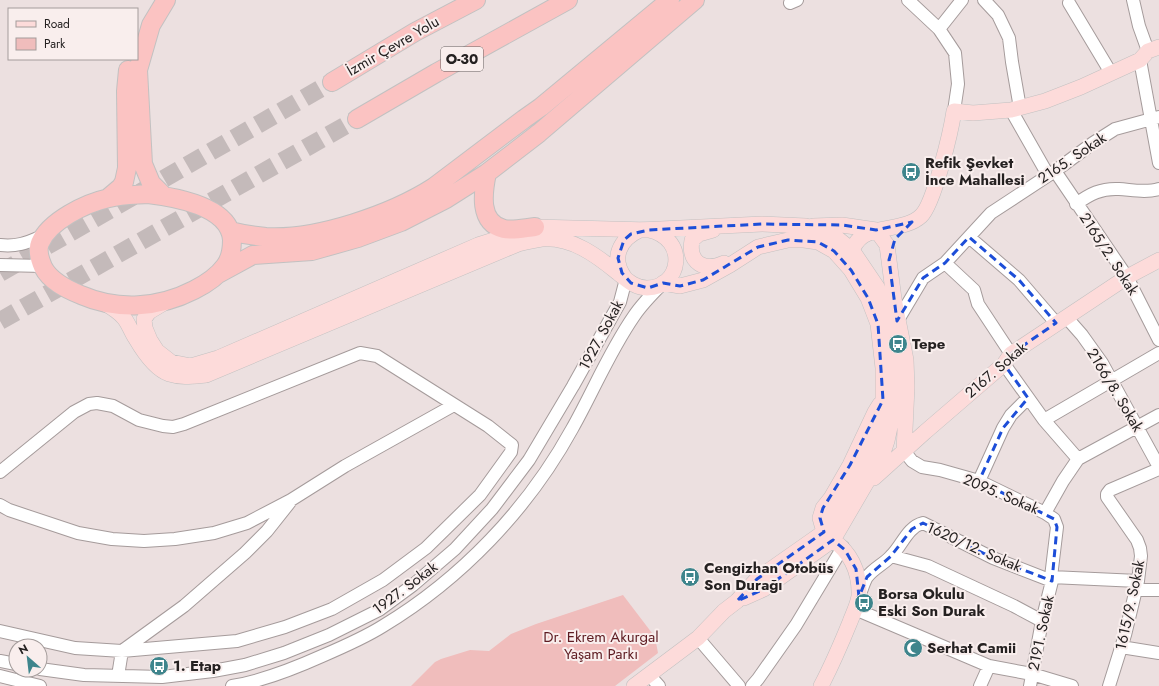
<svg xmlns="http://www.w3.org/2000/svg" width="1159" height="686" font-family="Jost,sans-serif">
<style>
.green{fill:#f0bdbc}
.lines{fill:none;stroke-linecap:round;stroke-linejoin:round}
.highway-tunnel{stroke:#c4baba;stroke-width:18;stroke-dasharray:18 9;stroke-linecap:butt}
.minor-casing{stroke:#a59b9b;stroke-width:14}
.major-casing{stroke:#c2c1c1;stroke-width:16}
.highway-casing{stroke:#c2c1c1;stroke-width:20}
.minor{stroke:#fff;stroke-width:12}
.major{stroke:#fddbda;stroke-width:15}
.highway{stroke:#fbc3c2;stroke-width:18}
.marked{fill:none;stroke:#1d4ed8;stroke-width:3;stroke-dasharray:8 5;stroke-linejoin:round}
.labels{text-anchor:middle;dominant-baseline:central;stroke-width:4;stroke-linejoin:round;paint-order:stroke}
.shield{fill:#f9eeed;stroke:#655e5e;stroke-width:1}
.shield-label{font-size:14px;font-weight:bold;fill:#252121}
.street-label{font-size:15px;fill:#252121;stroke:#f9eeed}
.poi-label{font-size:15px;font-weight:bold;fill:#252121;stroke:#f9eeed;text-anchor:start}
.park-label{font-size:15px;fill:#5e1c22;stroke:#f9eeed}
</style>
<rect width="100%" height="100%" fill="#ece0e0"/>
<!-- green -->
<path class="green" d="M 623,595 L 655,637 L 658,653 L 615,686 L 411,686 L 435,662 L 441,659 L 470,650 L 489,651 L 511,634 L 536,624 Z"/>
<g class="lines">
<!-- highway-tunnel -->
<path class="highway-tunnel" d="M 0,273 L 332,82
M 0,321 L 357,119"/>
<!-- minor casing -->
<g class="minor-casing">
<path id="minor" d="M 908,0 L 939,29 L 955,53 L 958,84 L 954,111
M 984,0 L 998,15 L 1009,38 L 1012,62 L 1020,108
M 1133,0 L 1139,26 L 1148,51
M 790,3 L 797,0
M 1069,3 L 1111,73
M 939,29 L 962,0
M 1140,60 L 1159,163
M 1011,110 L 1048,175
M 1055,171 L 1127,277 L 1159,340
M 1076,204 C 1090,194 1101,188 1119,189 C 1133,190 1146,193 1159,189
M 969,237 L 1019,280 L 1056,323
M 0,245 C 19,247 28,242 45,235
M 945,263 L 974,290 L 978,304 L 1011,354
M 0,265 L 43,266
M 1067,318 L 1082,335 L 1102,363 L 1159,467
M 898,320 L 923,278 L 945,263 L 991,213 L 1055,171 L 1093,143 L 1115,129 L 1159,117
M 1004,364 L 1044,420 L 1078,459
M 1044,420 L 1159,353
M 904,451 L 912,461 L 922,467 L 940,470 L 979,481 L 1045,513 L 1054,519 L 1057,527 L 1051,577 L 1052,581 L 1042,621 L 1030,686
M 0,472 L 74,412 L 89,404 L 97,403 L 113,406 L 139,420 L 163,426 L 173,427 L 184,424 L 360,353 L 377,356 L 488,426 L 512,445 L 511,452 L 480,495 L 426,548 L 383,580 L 332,609 L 285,627 L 237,641 L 122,651 L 75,648 L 0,631
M 979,481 L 1003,428 L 1011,415 L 1028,398
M 0,505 L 9,510 L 78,533 L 112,539 L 144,541 L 175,539 L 214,533 L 247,523 L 291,500 L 345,466 L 454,405
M 1045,513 L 1063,481 L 1078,459 L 1159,415
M 891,556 L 928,566 L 1014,606 L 1042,621
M 1051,577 L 1138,581
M 1136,590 L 1159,590
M 860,594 C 862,589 864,582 867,577 C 874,568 884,564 891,556 C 902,546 907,527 923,523 L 993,558 L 1052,581
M 855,609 L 989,666 L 1032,674 L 1072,686
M 698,638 L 739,686
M 1121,647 L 1159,653
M 0,661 L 16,664
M 40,669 L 84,675 L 162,677 L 213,671 L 245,665 L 284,653 L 329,635 L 379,610 L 413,585 L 455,549 L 492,509 L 529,460 L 573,386 L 620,302 L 626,279
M 0,676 L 40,686
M 118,676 L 122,651 L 184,606 L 245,553 L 267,531 L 290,502
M 650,676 L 659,686
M 232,686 C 263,681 293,669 322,656 C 343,647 364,638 383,626 C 461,579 528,509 572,429 C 593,392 609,352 634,316 C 642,304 652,294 662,284
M 752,686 L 758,679 L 796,625 L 843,547
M 980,686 L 989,666
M 1109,686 L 1125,635 L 1138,581 L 1141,556 L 1140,548 L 1137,540 L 1107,497 L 1107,494 L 1110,490 L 1159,469"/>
</g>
<!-- major casing -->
<g class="major-casing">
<path id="major" d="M 813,226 L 842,225 L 876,230 L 887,245 L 894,299 L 906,360 L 907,387 L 904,451
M 713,230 L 699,234 L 692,240 C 688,263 704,272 724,263
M 851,259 C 854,219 899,236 921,216 C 934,204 951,131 954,111 L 973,113 L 1011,110 L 1045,101 L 1081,87 L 1140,60 L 1148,51 L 1159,47
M 625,278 C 610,258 620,239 640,230 L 762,224 L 806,226 L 818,230 L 837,238 L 852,250 L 877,287 L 888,319 L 894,349 L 897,380 L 896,399 L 887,441 L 882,456 L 833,540 L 764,589 L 744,598
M 104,303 C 111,307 118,311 124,318 C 129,324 131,332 136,339 C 143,351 155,369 169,374 C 181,378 194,376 206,375 L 518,244 C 526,242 534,240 542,239 C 572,237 596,255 618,273 C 627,280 635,288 647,288 C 681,288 689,239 649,230 L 535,227 L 478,245 L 218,358 L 191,366 L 171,362 L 157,351 L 150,340 L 145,328 L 144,319 L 149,312 L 164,303
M 874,478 L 925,432 L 1004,364 L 1011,354 L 1127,277 L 1159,260
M 824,532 L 820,518 L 823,508 L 831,498 L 850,465 L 875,412 L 880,404
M 634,686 L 698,638 L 724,611 L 737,601 L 757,579 L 824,532 L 867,463 L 881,423 L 883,400 L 883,368 L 878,324 L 868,298 L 851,270 L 834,251 L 818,242 L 804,240 L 788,240 L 758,247 L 730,265 L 703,280 L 680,286 L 663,283
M 821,686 C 832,665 841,644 850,622 C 853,614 858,604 859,596 C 860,572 852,554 833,540"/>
</g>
<!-- highway casing -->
<g class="highway-casing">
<path id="highway" d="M 332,82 L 415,32 L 476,0
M 357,119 L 436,73 L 568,0
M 487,173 C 483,192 478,223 504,229 C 513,231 525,228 535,227
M 148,194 C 174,197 230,206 232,240 C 232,250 231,258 225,266 C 217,277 206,284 194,290 C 159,308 118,311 81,295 C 66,289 50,281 43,267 C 40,260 37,250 40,243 C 49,221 86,203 109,198 C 121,195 135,195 148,194 Z
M 164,196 L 151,183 L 143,164 L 138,70 L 151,25 L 166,0
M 108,198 L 121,187 L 124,182 L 127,168 L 126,91 L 128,70
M 230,231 C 242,234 254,236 266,237 C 317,240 392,214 434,187 L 524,119 L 541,107 L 670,0
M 218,274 L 253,255 L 312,251 L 358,238 L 401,222 L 446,199 L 487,173 L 539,133 L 695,0"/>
</g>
<!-- minor -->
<use href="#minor" class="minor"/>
<!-- major -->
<use href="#major" class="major"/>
<!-- highway -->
<use href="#highway" class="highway"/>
</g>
<!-- marked area -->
<path class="marked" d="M 912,222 L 895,239 L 889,260 L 897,321 L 923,278 L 945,263 L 969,237 L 1019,280 L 1056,323 L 1011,354 L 1004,364 L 1028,398 L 1003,428 L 979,481 L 1054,519 L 1057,527 L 1052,581 L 993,558 L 923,523 L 912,529 L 891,556 L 867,577 L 859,597 L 856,569 L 845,550 L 833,540 L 764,589 L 737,601 L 757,579 L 824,532 L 820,518 L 823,508 L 850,465 L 883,400 L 878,324 L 868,298 L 851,270 L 834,251 L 818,242 L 788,240 L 758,247 L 703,280 L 680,286 L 663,283 L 648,288 L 631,283 L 622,273 L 618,258 L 624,240 L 631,234 L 649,230 L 762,224 L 842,225 L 876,230 Z"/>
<!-- icons -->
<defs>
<g id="bus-disc" transform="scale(1)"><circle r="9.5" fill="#3e858c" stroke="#f9eeed"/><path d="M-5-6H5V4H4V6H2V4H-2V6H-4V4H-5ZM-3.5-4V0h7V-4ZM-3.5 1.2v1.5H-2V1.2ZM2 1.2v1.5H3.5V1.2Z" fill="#fff"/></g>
<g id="mosque-disc" transform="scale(1)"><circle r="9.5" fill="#3e858c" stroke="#f9eeed"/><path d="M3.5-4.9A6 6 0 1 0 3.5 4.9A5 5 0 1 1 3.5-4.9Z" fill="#fff"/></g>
</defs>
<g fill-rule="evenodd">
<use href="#bus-disc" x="911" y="172"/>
<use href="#bus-disc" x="898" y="344"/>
<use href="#bus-disc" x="690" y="577"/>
<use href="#bus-disc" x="864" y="603"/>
<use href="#mosque-disc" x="913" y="648"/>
<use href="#bus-disc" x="159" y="666"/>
</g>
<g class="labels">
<!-- shield labels -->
<rect class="shield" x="441" y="47" width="42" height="24" rx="3"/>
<g class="shield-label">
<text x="462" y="59">O-30</text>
</g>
<!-- street labels -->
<g class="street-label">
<text transform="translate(393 46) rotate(-30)">İzmir Çevre Yolu</text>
<text transform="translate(1072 158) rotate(-34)">2165. Sokak</text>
<text transform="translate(1109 254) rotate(57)">2165/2. Sokak</text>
<text transform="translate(601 335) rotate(-62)">1927. Sokak</text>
<text transform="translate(996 370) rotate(-41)">2167. Sokak</text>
<text transform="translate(1115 390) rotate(59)">2166/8. Sokak</text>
<text transform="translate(1001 494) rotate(23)">2095. Sokak</text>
<text transform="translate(974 547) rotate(24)">1620/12. Sokak</text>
<text transform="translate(405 588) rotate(-37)">1927. Sokak</text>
<text transform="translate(1130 605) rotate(-78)">1615/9. Sokak</text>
<text transform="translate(1041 633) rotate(-78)">2191. Sokak</text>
</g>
<!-- poi labels -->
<g class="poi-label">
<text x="925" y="163">Refik Şevket<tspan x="925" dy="17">İnce Mahallesi</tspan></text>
<text x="912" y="344">Tepe</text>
<text x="704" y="568">Cengizhan Otobüs<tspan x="704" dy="17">Son Durağı</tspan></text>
<text x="878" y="594">Borsa Okulu<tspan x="878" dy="17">Eski Son Durak</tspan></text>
<text x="927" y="648">Serhat Camii</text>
<text x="173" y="666">1. Etap</text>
</g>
<!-- park labels -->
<g class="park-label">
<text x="601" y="637">Dr. Ekrem Akurgal<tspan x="601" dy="17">Yaşam Parkı</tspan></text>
</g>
</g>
<!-- legend -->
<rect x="8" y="8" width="130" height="52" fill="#f9eeed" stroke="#a49c9b"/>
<rect x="16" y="21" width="20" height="6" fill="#fddbda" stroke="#a49c9b"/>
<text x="44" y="28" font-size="12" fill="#252121">Road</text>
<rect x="16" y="38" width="20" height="12" fill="#f0bdbc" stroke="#a49c9b"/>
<text x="44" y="48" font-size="12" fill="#252121">Park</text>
<!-- north arrow -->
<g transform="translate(28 658) rotate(332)"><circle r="19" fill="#f9eeed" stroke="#a49c9b"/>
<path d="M0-3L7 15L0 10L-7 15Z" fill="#3e858c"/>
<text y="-6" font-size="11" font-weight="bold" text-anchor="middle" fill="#252121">N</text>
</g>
</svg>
